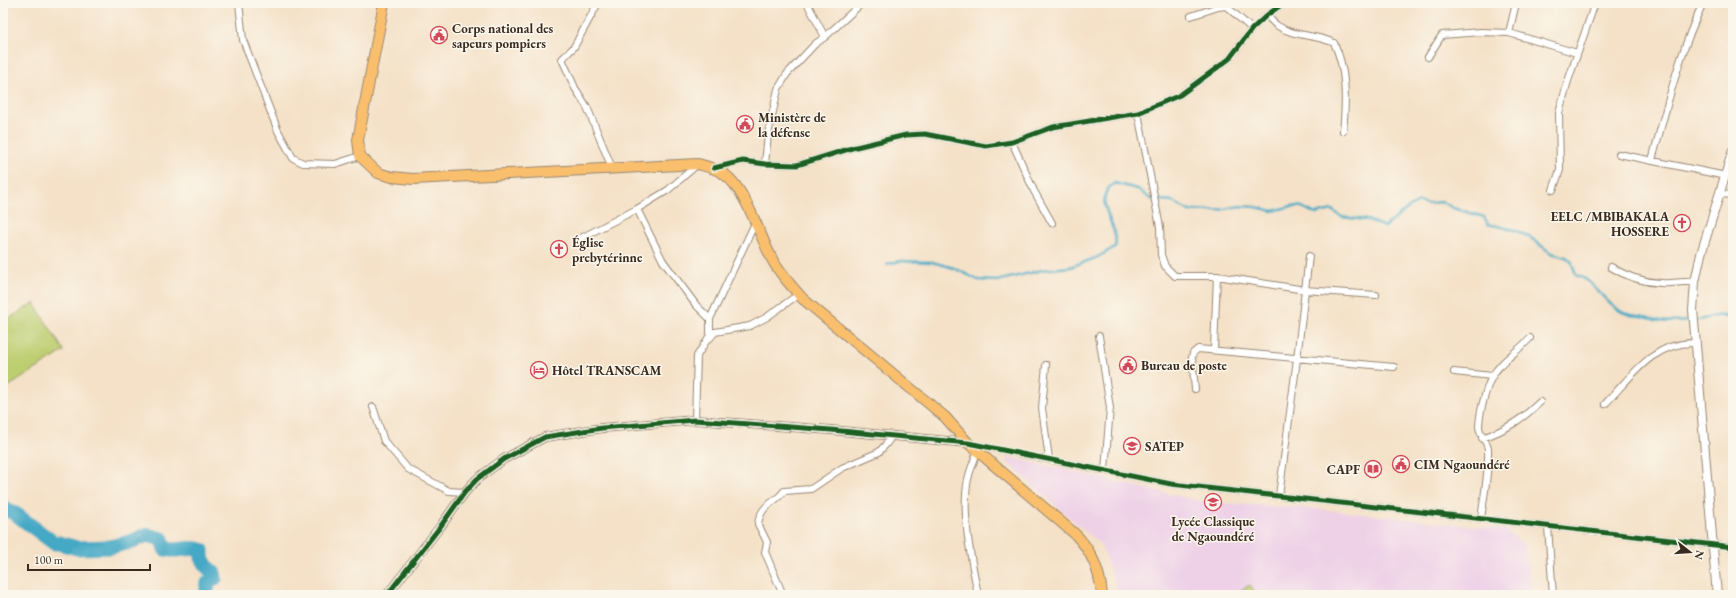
<svg xmlns="http://www.w3.org/2000/svg" width="1736" height="598" font-family="'EB Garamond',serif">
<style>
.built{fill:#eed0e7}
.green{fill:#bdce71;stroke:#7c7c48}
.lines{fill:none;stroke-linecap:round;stroke-linejoin:round}
.stream{stroke:#45a8c5;stroke-width:2.5}
.river{stroke:#45a8c5;stroke-width:15}
.minor-casing{stroke:#988672;stroke-width:8}
.tertiary-casing{stroke:#988672;stroke-width:10}
.primary-casing{stroke:#988672;stroke-width:12}
.minor{stroke:#fff;stroke-width:6}
.tertiary{stroke:#fff;stroke-width:8}
.primary{stroke:#f9bf6d;stroke-width:10}
.cycleway-casing{stroke:#fbf7ec;stroke-width:8}
.cycleway{stroke:#1b5e20;stroke-width:5}
.labels{text-anchor:middle;dominant-baseline:central;stroke-width:3;stroke-linejoin:round;paint-order:stroke}
.poi-label{font-size:13px;font-weight:bold;fill:#3b2a1e;stroke:#fbf7ec;text-anchor:start}
</style>
<rect width="100%" height="100%" fill="#fbf7ec"/>
<filter id="ink" filterUnits="userSpaceOnUse"><feTurbulence type="fractalNoise" baseFrequency=".025" numOctaves="2"/><feDisplacementMap in="SourceGraphic" scale="8" xChannelSelector="R" yChannelSelector="G"/><feConvolveMatrix kernelMatrix="1 2 1 2 8 2 1 2 1" color-interpolation-filters="sRGB"/></filter>
<filter id="wash" filterUnits="userSpaceOnUse"><feTurbulence type="fractalNoise" baseFrequency=".012" numOctaves="4" result="noise"/><feDisplacementMap in="SourceGraphic" scale="16" xChannelSelector="R" yChannelSelector="G"/><feGaussianBlur stdDeviation="0.9" result="paint"/><feColorMatrix in="noise" values="0 0 0 0 0 0 0 0 0 0 0 0 0 0 0 0 0 1.4 0 .05"/><feComposite in="paint" operator="in"/></filter>
<g filter="url(#wash)">
<rect width="100%" height="100%" fill="#f4e1c7"/>
<!-- built -->
<path class="built" d="M 1008,457 L 1205,502 L 1318,509 L 1507,530 L 1525,546 L 1532,595 L 1119,595 L 1101,545 L 1006,461 Z"/>
<!-- green -->
<path class="green" d="M 34,303 L 64,351 L 3,390 L 3,322 Z
M 1250,585 L 1257,595 L 1232,595 Z"/>
<g class="lines">
<!-- stream -->
<path class="stream" d="M 887,264 L 900,261 L 932,262 L 954,268 L 978,280 L 997,281 L 1042,270 L 1070,267 L 1096,258 L 1115,247 C 1121,226 1088,199 1115,183 L 1137,189 L 1151,199 L 1172,201 L 1189,211 L 1219,210 L 1240,206 L 1256,207 L 1273,211 L 1292,206 L 1302,207 L 1316,214 L 1332,210 L 1342,217 L 1367,220 L 1385,227 L 1408,208 L 1419,202 L 1428,204 L 1439,202 L 1444,203 L 1453,208 L 1484,217 L 1488,224 L 1515,230 L 1531,238 L 1551,253 L 1566,257 L 1571,261 L 1576,275 C 1598,281 1603,308 1631,315 C 1634,316 1637,315 1640,316 C 1647,317 1654,320 1661,321 C 1669,323 1695,321 1703,319 C 1714,316 1721,314 1733,317"/>
<!-- river -->
<path class="river" d="M 3,507 L 17,515 L 54,543 L 59,543 L 77,548 L 110,547 L 130,542 L 147,535 L 162,539 L 165,549 C 178,553 188,545 202,550 L 202,558 L 208,568 L 214,573 L 215,578 L 208,583 L 206,595"/>
</g>
</g>
<g filter="url(#ink)">
<g class="lines">
<!-- minor casing -->
<g class="minor-casing">
<path id="minor" d="M 239,3 L 243,40 L 278,131 L 293,158 L 303,163 L 335,164 L 360,156
M 598,3 L 574,47 L 562,59 L 575,88 L 587,107 L 612,168
M 807,3 L 825,37
M 1516,3 L 1509,33 L 1577,53
M 1267,15 C 1270,19 1274,24 1278,26 C 1294,37 1316,34 1334,43 C 1347,70 1346,102 1343,131
M 1191,16 L 1218,7 L 1226,6 L 1252,29
M 1428,57 L 1442,35 L 1481,32 L 1509,33
M 1138,113 L 1160,227 L 1161,255 L 1165,266 L 1175,276 L 1217,276 L 1305,290 L 1376,295
M 1012,142 L 1034,191 L 1052,223
M 1619,154 L 1726,176
M 1652,160 C 1667,107 1679,53 1703,3
M 765,164 L 768,134 L 778,89 L 787,74 L 815,44 L 825,37 L 862,3
M 714,168 L 743,161 L 765,164 L 797,165 L 852,148 L 906,135 L 925,134 L 986,146 L 1012,142 L 1053,127 L 1138,113 L 1180,95 L 1229,59 L 1252,29 L 1267,15 L 1284,3
M 1553,190 L 1560,170 L 1559,113 L 1568,81 L 1595,3
M 1720,194 L 1733,195
M 637,209 L 663,261 L 696,305 L 710,319 L 710,335 L 697,356 L 695,420
M 579,239 L 637,209 L 668,190 L 698,164
M 1611,267 C 1627,277 1642,282 1661,283 C 1671,284 1684,281 1695,282
M 710,319 L 755,223
M 1099,336 L 1110,408 L 1105,470
M 710,338 L 715,332 L 750,326 L 767,317 L 799,294
M 1214,350 L 1217,276
M 1046,365 L 1042,408 L 1049,459
M 1454,372 L 1492,376
M 1195,389 L 1192,358 L 1193,353 L 1198,349 L 1394,367
M 1605,404 C 1632,376 1653,342 1695,343
M 373,407 L 384,441 L 408,469 L 449,491 L 465,492
M 1482,438 C 1506,430 1521,420 1540,402
M 972,444 L 1171,484 L 1733,547
M 1279,496 L 1297,359 L 1309,256
M 1481,519 C 1484,496 1489,472 1488,449 C 1487,442 1480,435 1479,427 C 1479,415 1486,387 1492,377 C 1500,361 1519,351 1530,338
M 1548,527 L 1553,595
M 783,595 L 765,552 L 767,542 L 758,524 C 762,502 774,505 784,491 L 811,489 L 842,468 L 879,452 L 887,443 L 892,436
M 978,595 C 972,563 962,518 967,485 C 968,474 974,461 978,450"/>
</g>
<!-- tertiary casing -->
<g class="tertiary-casing">
<path id="tertiary" d="M 387,595 L 440,527 L 465,492 L 477,479 L 504,459 L 545,437 L 602,428 L 695,420 L 831,430 L 968,443
M 1717,595 L 1693,310 L 1695,282 L 1701,254 L 1733,150"/>
</g>
<!-- primary casing -->
<g class="primary-casing">
<path id="primary" d="M 384,3 L 358,140 L 360,156 L 378,173 L 392,177 L 413,179 L 698,164 C 708,167 716,168 724,174 C 746,189 760,237 773,261 C 781,275 792,287 803,299 L 945,417 L 968,443 L 1075,534 C 1092,551 1100,571 1102,595"/>
</g>
<!-- minor -->
<use href="#minor" class="minor"/>
<!-- tertiary -->
<use href="#tertiary" class="tertiary"/>
<!-- primary -->
<use href="#primary" class="primary"/>
<!-- cycleway casing -->
<g class="cycleway-casing">
<path id="cycleway" d="M 714,168 L 743,161 L 765,164 L 797,165 L 852,148 L 906,135 L 925,134 L 986,146 L 1012,142 L 1053,127 L 1138,113 L 1180,95 L 1229,59 L 1252,29 L 1267,15 L 1284,3
M 387,595 L 440,527 L 465,492 L 477,479 L 504,459 L 545,437 L 602,428 L 695,420 L 831,430 L 968,443 L 1171,484 L 1733,547"/>
</g>
<!-- cycleway -->
<use href="#cycleway" class="cycleway"/>
</g>
</g>
<!-- icons -->
<defs>
<g id="civic-ring" transform="scale(0.9)"><circle r="9.5" fill="#fbf7ec" stroke="#d1495b" stroke-width="1.5"/><path d="M-.6-6.5H3V-4.5H.6V-3L4-1V1h2V6H-6V1h2V-1L-.6-3ZM-1.2 2.5V6h2.4V2.5Z" fill="#d1495b"/></g>
<g id="church-ring" transform="scale(0.9)"><circle r="9.5" fill="#fbf7ec" stroke="#d1495b" stroke-width="1.5"/><path d="M-1.2-6h2.4v3.5h3.3v2.4h-3.3V6h-2.4V-.1h-3.3v-2.4h3.3Z" fill="#d1495b"/></g>
<g id="hotel-ring" transform="scale(0.9)"><circle r="9.5" fill="#fbf7ec" stroke="#d1495b" stroke-width="1.5"/><path d="M-6-4.5h1.5V1H6V5H4.5V3h-9V5H-6ZM-4 0a1.8 1.8 0 1 1 3.6 0ZM.5 0V-2.5h3Q6-2.5 6 0Z" fill="#d1495b"/></g>
<g id="university-ring" transform="scale(0.9)"><circle r="9.5" fill="#fbf7ec" stroke="#d1495b" stroke-width="1.5"/><path d="M0-5L7-2L0 1L-7-2ZM-4 1L0 2.5L4 1V4Q0 6-4 4Z" fill="#d1495b"/></g>
<g id="library-ring" transform="scale(0.9)"><circle r="9.5" fill="#fbf7ec" stroke="#d1495b" stroke-width="1.5"/><path d="M-6-4Q-3-5.5-.7-3.5V5Q-3 3-6 4ZM6-4Q3-5.5 .7-3.5V5Q3 3 6 4Z" fill="#d1495b"/></g>
<g id="school-ring" transform="scale(0.9)"><circle r="9.5" fill="#fbf7ec" stroke="#d1495b" stroke-width="1.5"/><path d="M0-5L7-2L0 1L-7-2ZM-4 1L0 2.5L4 1V4Q0 6-4 4Z" fill="#d1495b"/></g>
</defs>
<g fill-rule="evenodd">
<use href="#civic-ring" x="439" y="35"/>
<use href="#civic-ring" x="745" y="124"/>
<use href="#church-ring" x="1682" y="223"/>
<use href="#church-ring" x="559" y="249"/>
<use href="#civic-ring" x="1128" y="365"/>
<use href="#hotel-ring" x="539" y="370"/>
<use href="#university-ring" x="1132" y="446"/>
<use href="#civic-ring" x="1401" y="464"/>
<use href="#library-ring" x="1373" y="469"/>
<use href="#school-ring" x="1213" y="502"/>
</g>
<g class="labels">
<!-- poi labels -->
<g class="poi-label">
<text x="452" y="28">Corps national des<tspan x="452" dy="15">sapeurs pompiers</tspan></text>
<text x="758" y="117">Ministère de<tspan x="758" dy="15">la défense</tspan></text>
<text x="1669" y="216" text-anchor="end">EELC /MBIBAKALA<tspan x="1669" dy="15">HOSSERE</tspan></text>
<text x="572" y="242">Église<tspan x="572" dy="15">prebytérinne</tspan></text>
<text x="1141" y="365">Bureau de poste</text>
<text x="552" y="370">Hôtel TRANSCAM</text>
<text x="1145" y="446">SATEP</text>
<text x="1414" y="464">CIM Ngaoundéré</text>
<text x="1360" y="469" text-anchor="end">CAPF</text>
<text x="1213" y="521" text-anchor="middle">Lycée Classique<tspan x="1213" dy="15">de Ngaoundéré</tspan></text>
</g>
</g>
<!-- margin -->
<rect width="1736" height="598" fill="none" stroke="#fbf7ec" stroke-width="16"/>
<!-- north arrow -->
<g transform="translate(1690 552) rotate(107)" stroke="#fbf7ec" stroke-width="3" paint-order="stroke">
<path d="M0-3L7 15L0 10L-7 15Z" fill="#3b2a1e"/>
<text y="-6" font-size="11" font-weight="bold" text-anchor="middle" fill="#3b2a1e">N</text>
</g>
<!-- scale -->
<path d="M28 564v6h122v-6" fill="none" stroke="#3b2a1e" stroke-width="2"/>
<text x="34" y="564" font-size="12" fill="#3b2a1e" stroke="#fbf7ec" stroke-width="3" paint-order="stroke">100 m</text>
</svg>
